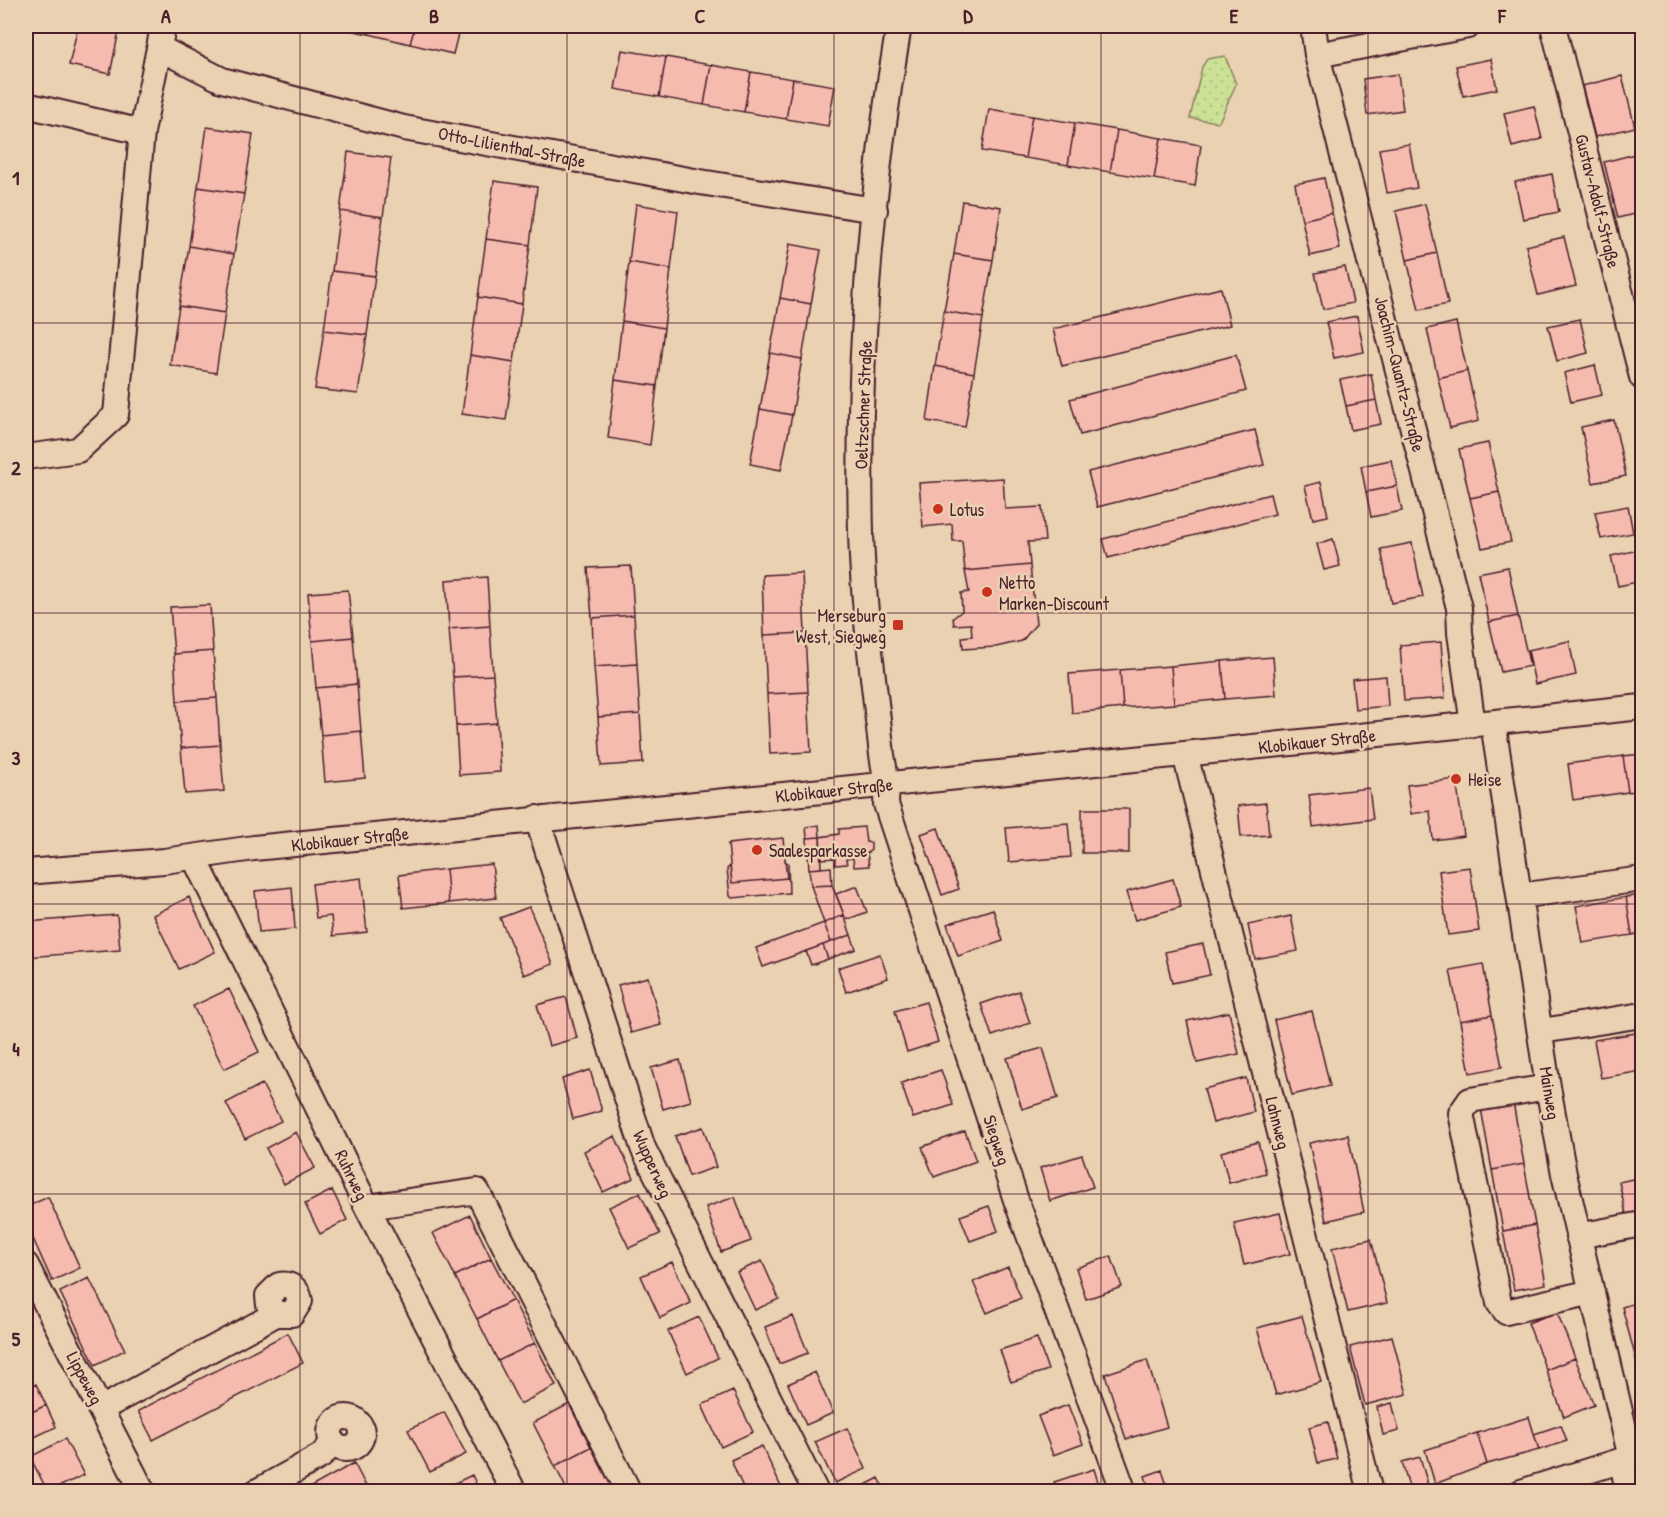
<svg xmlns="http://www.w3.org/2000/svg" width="1668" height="1517" font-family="'Patrick Hand',sans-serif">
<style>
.park{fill:url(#park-dots);stroke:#8b8060;stroke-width:1.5}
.building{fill:#f5bbaf;stroke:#4a1f2b;stroke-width:1.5}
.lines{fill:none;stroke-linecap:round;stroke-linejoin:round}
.minor-casing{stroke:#4a1f2b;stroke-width:28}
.minor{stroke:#e9d1b1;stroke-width:24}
.grid{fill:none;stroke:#4a1f2b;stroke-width:1.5;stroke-opacity:0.55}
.poi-dot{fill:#c8321e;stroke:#e9d1b1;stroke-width:2}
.labels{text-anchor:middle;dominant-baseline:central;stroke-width:5;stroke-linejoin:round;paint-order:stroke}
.street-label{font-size:18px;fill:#4a1f2b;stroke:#e9d1b1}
.poi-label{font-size:18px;fill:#4a1f2b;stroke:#e9d1b1;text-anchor:start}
.neatline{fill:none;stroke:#4a1f2b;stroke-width:2}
.grid-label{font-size:20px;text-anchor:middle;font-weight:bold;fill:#4a1f2b}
</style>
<defs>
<pattern id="park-dots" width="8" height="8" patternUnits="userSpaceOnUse" patternTransform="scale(1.5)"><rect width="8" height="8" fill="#cce196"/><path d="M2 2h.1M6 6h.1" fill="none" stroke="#b1c181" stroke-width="1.8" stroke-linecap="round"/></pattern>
</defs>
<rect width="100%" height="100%" fill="#e9d1b1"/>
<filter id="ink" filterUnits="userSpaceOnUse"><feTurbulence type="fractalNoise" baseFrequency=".0167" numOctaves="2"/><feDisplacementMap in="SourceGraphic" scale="12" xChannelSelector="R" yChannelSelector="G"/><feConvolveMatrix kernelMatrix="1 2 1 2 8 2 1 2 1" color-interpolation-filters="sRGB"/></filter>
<g filter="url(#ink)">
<!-- park -->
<path class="park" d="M 1225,56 L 1236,84 L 1219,122 L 1190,118 L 1202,67 L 1207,59 Z"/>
<!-- building -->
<path class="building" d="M 78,26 L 120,26 L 110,74 L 69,65 Z
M 331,26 L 371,26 L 369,34 Z
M 371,26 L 415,26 L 410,44 L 369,34 Z
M 415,26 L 460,26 L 453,54 L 410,44 Z
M 622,50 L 666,57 L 659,97 L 615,89 Z
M 666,57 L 711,65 L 704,105 L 659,97 Z
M 1491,59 L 1497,89 L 1463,96 L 1456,66 Z
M 711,65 L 751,72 L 744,112 L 704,105 Z
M 751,72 L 793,79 L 786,119 L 744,112 Z
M 1398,74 L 1403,110 L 1367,115 L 1363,79 Z
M 1622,76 L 1635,127 L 1595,137 L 1582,86 Z
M 793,79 L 835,86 L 828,126 L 786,119 Z
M 1534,106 L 1542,139 L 1512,147 L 1504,113 Z
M 989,109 L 1032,116 L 1025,158 L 982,151 Z
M 1032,116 L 1075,123 L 1068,165 L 1025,158 Z
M 1075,123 L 1117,130 L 1110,172 L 1068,165 Z
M 207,127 L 253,134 L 244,194 L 198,187 Z
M 1117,130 L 1161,138 L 1154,179 L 1110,172 Z
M 1161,138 L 1201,145 L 1195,186 L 1154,179 Z
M 1409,144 L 1417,188 L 1387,193 L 1379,149 Z
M 348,152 L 391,158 L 383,217 L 340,211 Z
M 1639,153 L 1642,167 L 1642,212 L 1618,218 L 1604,162 Z
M 1552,174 L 1559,212 L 1523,219 L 1515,182 Z
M 1324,178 L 1332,213 L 1302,220 L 1295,184 Z
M 494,181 L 537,187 L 530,245 L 486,239 Z
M 198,187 L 244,194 L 234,254 L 189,246 Z
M 962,201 L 1001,207 L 993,260 L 954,254 Z
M 636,204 L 678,211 L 671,269 L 629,262 Z
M 1425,204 L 1437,253 L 1407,260 L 1396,211 Z
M 340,211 L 383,217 L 375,276 L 332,271 Z
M 1332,213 L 1340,249 L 1310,256 L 1302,220 Z
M 1642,235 L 1642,267 L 1636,236 Z
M 1564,237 L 1576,286 L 1538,295 L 1526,246 Z
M 486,239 L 530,245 L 522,304 L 478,297 Z
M 790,244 L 821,250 L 811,304 L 780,298 Z
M 189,246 L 234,254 L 225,313 L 179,306 Z
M 1437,253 L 1448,304 L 1419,310 L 1407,260 Z
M 954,254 L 993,260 L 983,318 L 944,311 Z
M 629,262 L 671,269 L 664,328 L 622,321 Z
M 1345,267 L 1353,303 L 1323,309 L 1315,273 Z
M 332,271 L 375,276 L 367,335 L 324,330 Z
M 1221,288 L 1230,325 L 1062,366 L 1053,329 Z
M 478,297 L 522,304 L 514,362 L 470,355 Z
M 780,298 L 811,304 L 802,359 L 770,353 Z
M 179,306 L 225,313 L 216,373 L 170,365 Z
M 944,311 L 983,318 L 974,373 L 935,366 Z
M 1357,316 L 1364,352 L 1334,358 L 1326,322 Z
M 1580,319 L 1588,353 L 1557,361 L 1548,326 Z
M 622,321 L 664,328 L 657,386 L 615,380 Z
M 1456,322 L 1467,371 L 1438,378 L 1427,329 Z
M 324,330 L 367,335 L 358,394 L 315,389 Z
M 770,353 L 802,359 L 792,415 L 760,409 Z
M 470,355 L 514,362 L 506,420 L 462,414 Z
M 1236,355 L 1246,391 L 1080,435 L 1070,399 Z
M 1595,365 L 1602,395 L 1571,402 L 1564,373 Z
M 935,366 L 974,373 L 965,427 L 927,421 Z
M 1467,371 L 1479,421 L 1450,428 L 1438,378 Z
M 1371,374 L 1376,400 L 1346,406 L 1340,380 Z
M 615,380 L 657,386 L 650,445 L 608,438 Z
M 1376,400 L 1381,424 L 1351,430 L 1346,406 Z
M 760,409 L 792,415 L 781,470 L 750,464 Z
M 1614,420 L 1626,476 L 1593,483 L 1581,427 Z
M 1255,430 L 1264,465 L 1097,507 L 1088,472 Z
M 1488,443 L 1499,492 L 1470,498 L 1459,449 Z
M 1391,460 L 1397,486 L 1366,492 L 1361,466 Z
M 1003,478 L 1005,509 L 1042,507 L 1045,541 L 1028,542 L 1030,565 L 965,571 L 962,541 L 953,541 L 952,524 L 923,527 L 919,483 Z
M 1321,482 L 1328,516 L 1313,519 L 1305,486 Z
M 1397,486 L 1402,511 L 1371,517 L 1366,492 Z
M 1499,492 L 1511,542 L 1482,548 L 1470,498 Z
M 1270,494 L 1275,514 L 1108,558 L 1103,539 Z
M 1628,506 L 1633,533 L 1601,539 L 1595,512 Z
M 1333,539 L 1340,566 L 1324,570 L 1317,544 Z
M 1412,543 L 1423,597 L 1391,603 L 1381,549 Z
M 1642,549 L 1642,581 L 1618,586 L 1611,556 Z
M 1030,565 L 1036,624 L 1022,641 L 996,647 L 963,649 L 962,637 L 972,636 L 971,624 L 954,625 L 953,618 L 962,611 L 961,593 L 969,592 L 965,571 Z
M 631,566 L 634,615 L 592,618 L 588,568 Z
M 1508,567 L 1518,616 L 1489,622 L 1478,573 Z
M 802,573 L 805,633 L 764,635 L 762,575 Z
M 487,577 L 490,626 L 449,629 L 446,580 Z
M 348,590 L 353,637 L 312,641 L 308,593 Z
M 1642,598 L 1642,631 L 1636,600 Z
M 210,605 L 213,651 L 174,654 L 170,607 Z
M 634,615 L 637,664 L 594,667 L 592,618 Z
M 1518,616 L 1530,666 L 1501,672 L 1489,622 Z
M 490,626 L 493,675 L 453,677 L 449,629 Z
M 805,633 L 808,692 L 767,694 L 764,635 Z
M 353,637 L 357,684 L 316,688 L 312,641 Z
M 1569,641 L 1576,675 L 1535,684 L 1528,650 Z
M 1441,642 L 1445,698 L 1404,701 L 1400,645 Z
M 213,651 L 217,698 L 177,701 L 174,654 Z
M 1273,657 L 1276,695 L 1225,699 L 1222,661 Z
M 1222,661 L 1225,699 L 1174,704 L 1171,666 Z
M 637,664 L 640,714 L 598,717 L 594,667 Z
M 1171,666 L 1174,704 L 1123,708 L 1120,670 Z
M 1120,670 L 1123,708 L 1072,713 L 1069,674 Z
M 493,675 L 497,723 L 456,726 L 453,677 Z
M 1386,676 L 1388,706 L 1355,709 L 1352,679 Z
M 357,684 L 361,731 L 321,735 L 316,688 Z
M 808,692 L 811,752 L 770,754 L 767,694 Z
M 217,698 L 220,745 L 181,748 L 177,701 Z
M 640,714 L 643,763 L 601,766 L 598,717 Z
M 497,723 L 500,772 L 459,775 L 456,726 Z
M 361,731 L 365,778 L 325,782 L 321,735 Z
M 220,745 L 224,791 L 185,794 L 181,748 Z
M 1642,754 L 1642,790 L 1628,792 L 1623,756 Z
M 1623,756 L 1628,792 L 1573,800 L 1568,764 Z
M 1456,779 L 1464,836 L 1433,840 L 1430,811 L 1411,814 L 1407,785 Z
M 1369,788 L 1373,819 L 1313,827 L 1309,795 Z
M 1266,803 L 1269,835 L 1241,837 L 1238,806 Z
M 1082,809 L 1129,809 L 1129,853 L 1082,853 Z
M 1068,823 L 1071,857 L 1009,862 L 1006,828 Z
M 819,825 L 820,837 L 807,838 L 806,827 Z
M 864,827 L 866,842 L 871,843 L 871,850 L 867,853 L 869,866 L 854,867 L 853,858 L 846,859 L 847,864 L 835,865 L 835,858 L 822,859 L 820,837 L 839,834 L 839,829 Z
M 938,828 L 959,889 L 942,895 L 921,834 Z
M 820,837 L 821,868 L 809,869 L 807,838 Z
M 783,838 L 787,878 L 732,883 L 728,844 Z
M 785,861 L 788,863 L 789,893 L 732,898 L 730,896 L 727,869 L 730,866 L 732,883 L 787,878 Z
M 492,864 L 496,898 L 449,903 L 446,869 Z
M 831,867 L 832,885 L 811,886 L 809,869 Z
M 1470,867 L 1479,931 L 1448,935 L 1439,871 Z
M 446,869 L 449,903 L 403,908 L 399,875 Z
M 361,878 L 367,932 L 333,936 L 331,916 L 316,918 L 312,884 Z
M 1173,879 L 1181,907 L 1135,920 L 1126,892 Z
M 832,885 L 844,915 L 824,923 L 811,886 Z
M 857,886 L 867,912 L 846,920 L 836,894 Z
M 292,887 L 295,929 L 259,932 L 255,891 Z
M 1642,895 L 1642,933 L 1632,935 L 1626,897 Z
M 189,897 L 215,952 L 179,969 L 153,915 Z
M 1626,897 L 1632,935 L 1583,943 L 1576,906 Z
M 529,907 L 553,964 L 524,975 L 500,918 Z
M 993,909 L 1003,941 L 958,956 L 947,924 Z
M 117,915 L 120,950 L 26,957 L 26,922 Z
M 844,915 L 851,935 L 831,942 L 824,923 Z
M 1291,916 L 1298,951 L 1255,959 L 1248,925 Z
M 824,923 L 831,942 L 763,967 L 756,948 Z
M 851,935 L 856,949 L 828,959 L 823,945 Z
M 1203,944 L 1210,975 L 1172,983 L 1165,952 Z
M 823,945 L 828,959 L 811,965 L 806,951 Z
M 880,954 L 888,978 L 846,992 L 838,968 Z
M 1483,964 L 1492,1015 L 1460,1021 L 1450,970 Z
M 648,977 L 661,1025 L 631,1033 L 618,985 Z
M 229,989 L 259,1052 L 224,1069 L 193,1006 Z
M 1019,991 L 1030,1023 L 992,1036 L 981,1004 Z
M 566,997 L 577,1038 L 549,1046 L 537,1005 Z
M 926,1002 L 938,1042 L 907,1052 L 895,1011 Z
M 1312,1011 L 1330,1086 L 1292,1095 L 1274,1020 Z
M 1229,1012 L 1239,1054 L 1197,1063 L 1187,1021 Z
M 1492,1015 L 1502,1067 L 1470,1073 L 1460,1021 Z
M 1642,1032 L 1642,1071 L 1601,1078 L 1594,1040 Z
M 1043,1048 L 1058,1098 L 1022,1109 L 1007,1058 Z
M 680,1060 L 691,1101 L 663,1109 L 651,1068 Z
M 590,1070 L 602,1111 L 573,1119 L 562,1079 Z
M 941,1070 L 953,1105 L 913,1118 L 901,1083 Z
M 1246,1078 L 1254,1112 L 1213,1123 L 1204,1089 Z
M 262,1084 L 281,1121 L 245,1139 L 226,1103 Z
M 1513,1102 L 1524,1164 L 1492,1170 L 1481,1108 Z
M 703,1127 L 716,1167 L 689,1176 L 675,1136 Z
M 965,1131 L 976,1161 L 934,1177 L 922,1147 Z
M 296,1132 L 315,1168 L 284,1184 L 266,1148 Z
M 1348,1135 L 1364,1212 L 1326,1221 L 1309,1143 Z
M 615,1136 L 634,1178 L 603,1192 L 584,1151 Z
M 1258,1142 L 1266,1173 L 1229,1183 L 1221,1152 Z
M 1082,1155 L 1093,1187 L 1050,1201 L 1040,1168 Z
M 1524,1164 L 1535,1225 L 1503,1231 L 1492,1170 Z
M 1642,1177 L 1642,1216 L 1627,1219 L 1619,1182 Z
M 332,1190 L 347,1220 L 320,1234 L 305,1204 Z
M 640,1193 L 660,1234 L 629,1248 L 609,1207 Z
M 48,1197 L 80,1268 L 52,1281 L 26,1223 L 26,1207 Z
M 735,1197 L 751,1241 L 721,1252 L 706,1207 Z
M 989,1206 L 998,1231 L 970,1241 L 960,1216 Z
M 1280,1213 L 1290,1254 L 1244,1265 L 1234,1223 Z
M 470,1215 L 491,1258 L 455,1276 L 433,1233 Z
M 1535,1225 L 1546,1284 L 1514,1290 L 1503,1231 Z
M 1371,1239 L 1387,1303 L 1348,1312 L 1332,1248 Z
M 1111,1256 L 1122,1287 L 1086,1299 L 1076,1268 Z
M 491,1258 L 513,1300 L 477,1319 L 455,1276 Z
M 762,1261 L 779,1299 L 755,1310 L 737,1272 Z
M 672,1262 L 691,1303 L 660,1318 L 641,1276 Z
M 1008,1267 L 1021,1298 L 987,1313 L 973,1282 Z
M 89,1278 L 125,1350 L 95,1365 L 60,1292 Z
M 513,1300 L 535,1343 L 498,1361 L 477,1319 Z
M 1642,1301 L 1642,1361 L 1637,1363 L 1622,1307 Z
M 1557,1312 L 1575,1358 L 1546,1370 L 1528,1323 Z
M 793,1316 L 808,1353 L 779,1364 L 765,1327 Z
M 1302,1316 L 1321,1382 L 1276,1395 L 1257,1328 Z
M 699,1317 L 718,1358 L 687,1373 L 668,1331 Z
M 288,1333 L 303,1363 L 153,1440 L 138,1411 Z
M 1392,1336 L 1407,1394 L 1365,1405 L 1350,1347 Z
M 1037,1338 L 1048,1370 L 1011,1382 L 1000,1350 Z
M 535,1343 L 556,1386 L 520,1404 L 498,1361 Z
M 1575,1358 L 1594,1405 L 1564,1417 L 1546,1370 Z
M 1147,1360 L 1167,1427 L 1126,1439 L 1105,1374 Z
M 815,1372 L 833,1413 L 806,1425 L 788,1384 Z
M 36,1384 L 46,1405 L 26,1415 L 26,1389 Z
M 733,1391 L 753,1432 L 721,1447 L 702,1405 Z
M 1392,1403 L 1399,1431 L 1383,1435 L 1377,1407 Z
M 569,1404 L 591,1447 L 555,1466 L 533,1423 Z
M 46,1405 L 56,1427 L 26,1441 L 26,1415 Z
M 1068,1405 L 1083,1444 L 1053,1455 L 1038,1416 Z
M 444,1412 L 466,1454 L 430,1472 L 408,1430 Z
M 1529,1417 L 1539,1450 L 1487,1464 L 1477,1433 Z
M 1328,1422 L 1337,1459 L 1318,1463 L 1309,1427 Z
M 1561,1425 L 1567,1441 L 1539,1450 L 1534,1434 Z
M 847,1428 L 866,1469 L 835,1483 L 815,1442 Z
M 1477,1433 L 1487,1464 L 1435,1484 L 1425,1450 Z
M 65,1439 L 84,1475 L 48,1492 L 30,1457 Z
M 762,1446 L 781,1487 L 771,1492 L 745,1492 L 731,1460 Z
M 591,1447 L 613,1490 L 568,1492 L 555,1466 Z
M 1420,1457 L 1428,1485 L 1410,1490 L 1402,1462 Z
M 354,1463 L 369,1492 L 302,1492 Z
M 1094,1469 L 1101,1492 L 1057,1492 L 1054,1482 Z
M 1162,1470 L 1169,1492 L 1150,1492 L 1145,1476 Z
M 472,1475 L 480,1492 L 436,1492 Z
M 879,1478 L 885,1490 L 888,1488 L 890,1492 L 852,1492 Z"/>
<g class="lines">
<!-- minor casing -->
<g class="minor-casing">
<path id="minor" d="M 163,26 L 159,48 L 222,80 L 404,128 L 700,182 L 875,210
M 899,26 C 870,192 857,364 861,533 C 863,607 874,682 882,755 L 887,785 L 886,804 L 1016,1200 L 1124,1492
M 1313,26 L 1317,55 L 1459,608 L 1460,633 L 1473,725
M 1553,26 L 1642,377
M 1317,55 L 1468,26
M 26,105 L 142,132
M 26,457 L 78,450 L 116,415 L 142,132 L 159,48
M 1493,723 L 1548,1087 L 1564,1174 L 1631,1458
M 1185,754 L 1370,1492
M 537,818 L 643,1148 L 816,1492
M 194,857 L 367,1207 L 514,1492
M 26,872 L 164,861 L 254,848 L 686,805 L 1642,707
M 1519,896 L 1642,879
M 1542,1031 L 1642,1015
M 1548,1087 L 1470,1100 L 1461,1113 L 1499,1303 L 1506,1312 L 1592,1292
M 367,1207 L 477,1191 L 629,1492
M 1578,1236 L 1642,1224
M 26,1265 L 143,1492
M 101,1409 L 276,1314 L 292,1314 L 300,1301 C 298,1289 291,1283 279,1285 L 268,1296 L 269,1305 L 276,1314
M330 1433a16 16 0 1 1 32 0a16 16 0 1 1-32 0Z
M 1622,1461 L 1628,1492
M 256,1492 L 321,1456 L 333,1443
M 1521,1492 L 1642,1454"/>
</g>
<!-- minor -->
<use href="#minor" class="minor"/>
</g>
</g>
<!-- grid -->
<path class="grid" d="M 300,26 L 300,1492M 567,26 L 567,1492M 834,26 L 834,1492M 1101,26 L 1101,1492M 1368,26 L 1368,1492M 26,323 L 1642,323M 26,613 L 1642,613M 26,904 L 1642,904M 26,1194 L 1642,1194"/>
<!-- markers -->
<g class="poi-dot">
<circle cx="938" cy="509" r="6"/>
<circle cx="987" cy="592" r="6"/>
<rect x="892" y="619" width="12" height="12" rx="3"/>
<circle cx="1456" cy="779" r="6"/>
<circle cx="757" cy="850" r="6"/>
</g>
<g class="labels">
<!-- street labels -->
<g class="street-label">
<text transform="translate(512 147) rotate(11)">Otto-Lilienthal-Straße</text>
<text transform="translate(1598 201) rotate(76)">Gustav-Adolf-Straße</text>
<text transform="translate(1400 374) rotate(76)">Joachim-Quantz-Straße</text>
<text transform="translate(863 405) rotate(-88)">Oeltzschner Straße</text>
<text transform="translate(1317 741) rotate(-6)">Klobikauer Straße</text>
<text transform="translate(834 790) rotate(-6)">Klobikauer Straße</text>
<text transform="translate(350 839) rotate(-6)">Klobikauer Straße</text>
<text transform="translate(1550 1093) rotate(81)">Mainweg</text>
<text transform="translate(1278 1123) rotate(76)">Lahnweg</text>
<text transform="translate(997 1140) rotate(72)">Siegweg</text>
<text transform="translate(653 1164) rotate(66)">Wupperweg</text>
<text transform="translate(352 1175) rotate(64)">Ruhrweg</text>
<text transform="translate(85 1378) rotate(62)">Lippeweg</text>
</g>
<!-- poi labels -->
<g class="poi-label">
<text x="950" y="509">Lotus</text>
<text x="999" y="582">Netto<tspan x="999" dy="21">Marken-Discount</tspan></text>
<text x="886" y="615" text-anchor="end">Merseburg<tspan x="886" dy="21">West, Siegweg</tspan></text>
<text x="1468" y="779">Heise</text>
<text x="769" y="850">Saalesparkasse</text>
</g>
</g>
<!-- margin -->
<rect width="1668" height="1517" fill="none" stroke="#e9d1b1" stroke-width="66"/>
<rect x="33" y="33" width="1602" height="1451" class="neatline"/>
<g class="grid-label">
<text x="166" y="23">A</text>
<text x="434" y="23">B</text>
<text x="700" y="23">C</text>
<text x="968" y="23">D</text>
<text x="1234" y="23">E</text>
<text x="1502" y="23">F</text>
<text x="16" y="185">1</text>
<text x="16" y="475">2</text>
<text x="16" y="765">3</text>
<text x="16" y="1056">4</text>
<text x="16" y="1346">5</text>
</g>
</svg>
